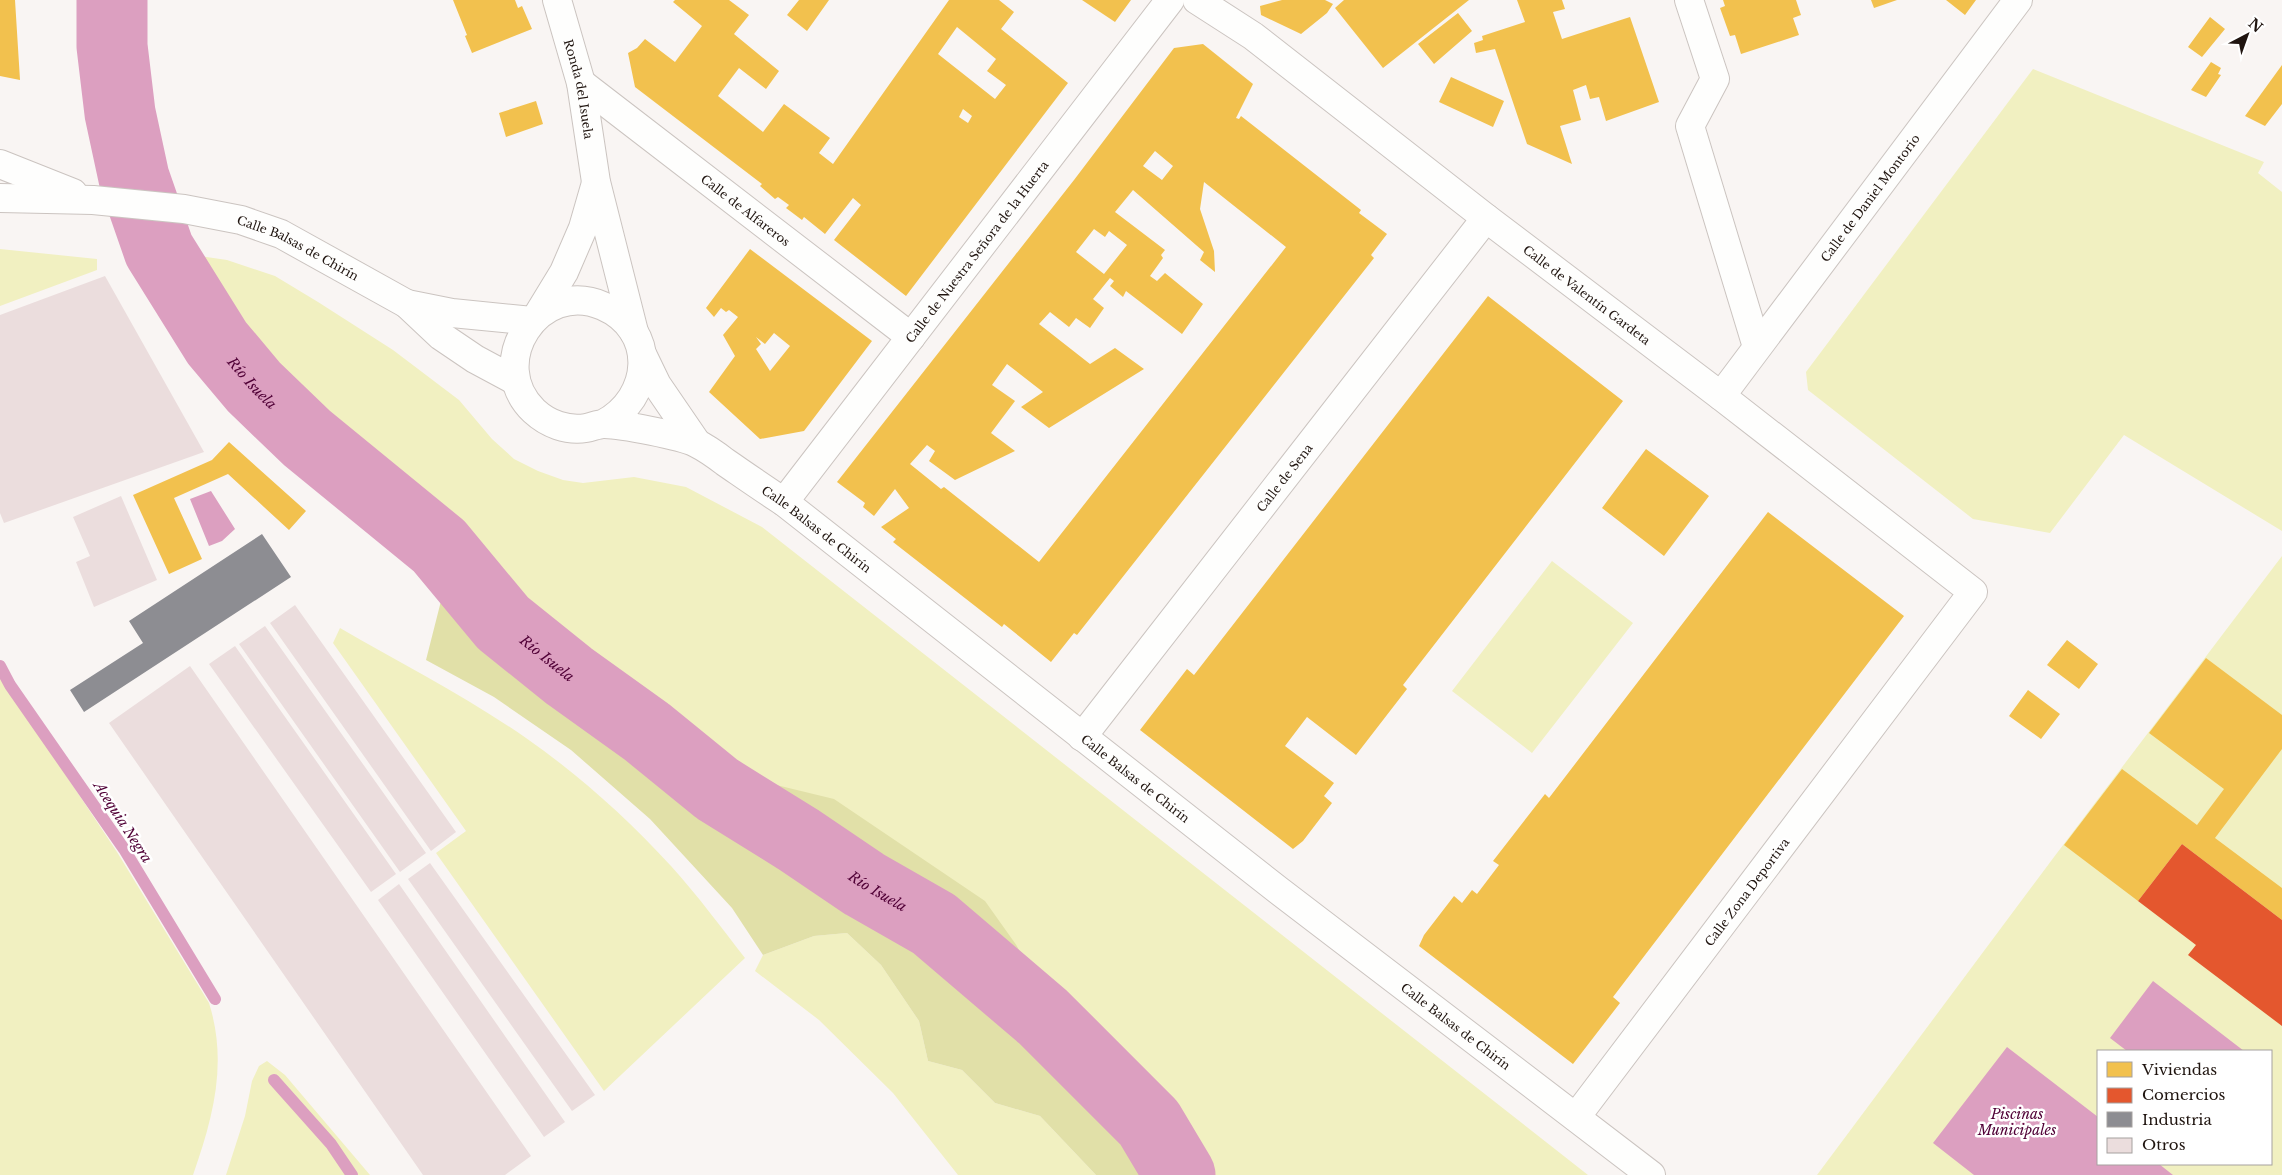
<svg xmlns="http://www.w3.org/2000/svg" width="2282" height="1175" font-family="'Libre Baskerville',serif">
<style>
.green{fill:#f1f0c1;fill-rule:evenodd}
.forest{fill:#e1e0a8}
.water{fill:#dc9fc0}
.homes{fill:#f2c14e;fill-rule:evenodd}
.shops{fill:#e4572e}
.industry{fill:#8d8d92}
.lines{fill:none;stroke-linecap:round;stroke-linejoin:round}
.stream{stroke:#dc9fc0;stroke-width:12}
.river{stroke:#dc9fc0;stroke-width:71}
.building{fill:#ebdddd}
.street-casing{stroke:#cbc4c0;stroke-width:30}
.street{stroke:#fefefd;stroke-width:28}
.labels{text-anchor:middle;dominant-baseline:central;stroke-width:5;stroke-linejoin:round;paint-order:stroke}
.street-label{font-size:12px;fill:#201510;stroke:#fff}
.water-label{font-size:14px;font-style:italic;fill:#500036;stroke:#fff}
</style>
<rect width="100%" height="100%" fill="#f9f5f3"/>
<!-- green -->
<path class="green" d="M 2033,69 L 2264,162 L 2258,173 L 2282,192 L 2282,531 L 2124,435 L 2050,533 L 1973,519 L 1808,390 L 1806,372 Z
M 0,249 L 97,259 L 97,270 L 0,306 Z
M 186,254 L 227,260 L 275,276 L 318,302 L 393,350 L 459,400 L 492,439 L 514,459 L 538,471 L 563,480 L 583,483 L 634,477 L 686,487 L 762,527 L 1588,1175 L 1192,1175 L 1155,1115 L 1125,1056 L 1070,1005 L 1039,987 L 1017,946 L 791,790 L 764,782 L 676,715 L 636,705 L 560,653 L 514,615 L 496,584 L 456,534 L 317,416 L 242,340 L 190,269 Z
M 2282,556 L 2282,1175 L 1817,1175 L 2054,857 ZM 2098,1051 L 2271,1051 L 2271,1164 L 2098,1164 Z
M 1552,561 L 1633,623 L 1532,753 L 1452,691 Z
M 340,628 C 402,664 467,697 526,738 C 579,775 628,819 671,866 C 698,896 721,927 745,958 L 604,1091 L 436,853 L 466,831 L 333,643 Z
M 0,676 L 117,852 L 209,1003 C 228,1063 213,1118 193,1175 L 0,1175 Z
M 847,933 L 881,965 L 919,1021 L 928,1061 L 962,1070 L 995,1103 L 1040,1116 L 1096,1175 L 958,1175 L 893,1093 L 819,1020 L 755,971 L 763,955 L 814,936 Z
M 267,1061 L 285,1075 L 370,1175 L 226,1175 L 245,1116 L 252,1081 L 259,1066 Z"/>
<!-- forest -->
<path class="forest" d="M 496,584 L 514,615 L 560,653 L 636,705 L 676,715 L 764,782 L 834,799 L 985,901 L 1017,946 L 1039,987 L 1070,1005 L 1125,1056 L 1155,1115 L 1192,1175 L 1096,1175 L 1040,1116 L 995,1103 L 962,1070 L 928,1061 L 919,1021 L 881,965 L 847,933 L 814,936 L 763,955 L 732,908 L 650,819 L 571,750 L 494,697 L 426,660 L 441,601 Z"/>
<!-- water -->
<path class="water" d="M 211,491 L 235,529 L 222,541 L 209,546 L 190,499 Z
M 2153,981 L 2244,1051 L 2127,1051 L 2110,1038 Z
M 2007,1047 L 2098,1117 L 2098,1164 L 2159,1164 L 2173,1175 L 1974,1175 L 1933,1143 Z"/>
<!-- homes -->
<path class="homes" d="M 0,0 L 15,0 L 20,80 L 0,76 Z
M 453,0 L 515,0 L 518,8 L 522,6 L 532,29 L 472,53 L 465,36 L 467,35 Z
M 675,0 L 729,0 L 749,15 L 734,34 L 779,71 L 766,89 L 739,68 L 718,96 L 763,132 L 784,104 L 830,138 L 819,153 L 833,164 L 949,0 L 999,0 L 1014,12 L 1001,29 L 1068,83 L 906,296 L 834,240 L 861,205 L 853,198 L 825,234 L 804,217 L 802,220 L 786,208 L 789,205 L 778,197 L 775,199 L 760,186 L 762,184 L 635,87 L 628,53 L 637,48 L 645,39 L 675,62 L 702,26 L 673,2 ZM 957,27 L 996,59 L 987,71 L 1006,85 L 995,99 L 938,54 ZM 963,109 L 972,116 L 968,123 L 959,117 Z
M 799,0 L 829,0 L 807,31 L 787,15 Z
M 1082,0 L 1131,0 L 1115,22 Z
M 1282,0 L 1325,0 L 1333,4 L 1327,13 L 1301,34 L 1261,15 L 1260,6 Z
M 1344,0 L 1469,0 L 1383,68 L 1335,8 Z
M 1517,0 L 1562,0 L 1565,9 L 1553,12 L 1562,39 L 1630,17 L 1659,102 L 1606,121 L 1599,97 L 1590,99 L 1586,85 L 1573,90 L 1581,120 L 1560,126 L 1572,164 L 1527,144 L 1495,49 L 1476,53 L 1474,43 L 1483,40 L 1482,36 L 1525,22 Z
M 1723,0 L 1796,0 L 1801,15 L 1793,18 L 1799,35 L 1741,54 L 1735,35 L 1730,36 L 1720,8 L 1725,6 Z
M 1871,0 L 1897,0 L 1874,8 Z
M 1946,0 L 1976,0 L 1965,15 Z
M 1458,13 L 1472,31 L 1434,64 L 1418,44 Z
M 2210,17 L 2225,29 L 2202,57 L 2188,47 Z
M 1203,44 L 1253,84 L 1236,118 L 1239,119 L 1241,116 L 1361,210 L 1359,213 L 1387,234 L 1371,255 L 1374,258 L 1077,635 L 1074,633 L 1051,662 L 1004,624 L 1002,627 L 893,542 L 896,539 L 881,527 L 909,508 L 895,489 L 874,516 L 863,507 L 865,503 L 837,482 L 1074,180 L 1174,48 ZM 1155,151 L 1173,166 L 1162,180 L 1143,166 ZM 1204,182 L 1286,247 L 1039,562 L 944,487 L 941,489 L 910,464 L 927,445 L 935,451 L 929,461 L 955,480 L 1015,451 L 991,433 L 1015,401 L 992,385 L 1007,364 L 1043,392 L 1021,407 L 1049,428 L 1144,369 L 1115,348 L 1090,364 L 1039,324 L 1050,312 L 1069,327 L 1076,318 L 1090,328 L 1104,308 L 1093,299 L 1110,278 L 1114,281 L 1110,286 L 1123,297 L 1126,291 L 1182,334 L 1203,304 L 1165,273 L 1157,281 L 1150,276 L 1163,258 L 1161,255 L 1165,250 L 1115,212 L 1133,190 L 1204,252 L 1200,260 L 1215,272 L 1214,251 L 1200,209 ZM 1094,229 L 1105,237 L 1109,231 L 1127,245 L 1104,274 L 1076,252 Z
M 2211,62 L 2221,68 L 2218,74 L 2221,75 L 2206,97 L 2191,90 Z
M 2282,65 L 2282,104 L 2265,126 L 2245,116 Z
M 1451,77 L 1504,101 L 1493,127 L 1439,102 Z
M 536,101 L 543,124 L 506,137 L 499,113 Z
M 750,249 L 872,341 L 804,431 L 760,439 L 709,392 L 735,356 L 723,335 L 738,317 L 729,310 L 726,312 L 721,308 L 714,317 L 706,308 ZM 774,333 L 790,346 L 770,371 L 756,349 L 761,344 L 756,337 L 765,344 Z
M 1488,296 L 1623,401 L 1403,685 L 1407,689 L 1356,755 L 1307,717 L 1285,746 L 1334,783 L 1324,796 L 1332,803 L 1303,841 L 1293,849 L 1140,730 L 1187,669 L 1194,675 Z
M 229,442 L 306,511 L 289,530 L 228,474 L 174,498 L 202,559 L 169,574 L 133,495 L 212,460 Z
M 1646,449 L 1709,496 L 1664,556 L 1602,508 Z
M 1768,512 L 1904,616 L 1613,997 L 1620,1003 L 1573,1064 L 1419,946 L 1424,935 L 1454,896 L 1462,903 L 1472,890 L 1477,894 L 1499,865 L 1493,861 L 1545,794 L 1549,798 Z
M 2067,640 L 2098,664 L 2079,689 L 2047,665 Z
M 2206,658 L 2282,715 L 2282,749 L 2215,838 L 2282,888 L 2282,920 L 2182,844 L 2138,901 L 2064,845 L 2122,769 L 2197,825 L 2224,789 L 2149,733 Z
M 2028,690 L 2060,714 L 2041,739 L 2009,716 Z"/>
<!-- shops -->
<path class="shops" d="M 2182,844 L 2282,920 L 2282,1026 L 2188,955 L 2196,945 L 2138,901 Z"/>
<!-- industry -->
<path class="industry" d="M 262,534 L 291,577 L 84,712 L 70,690 L 143,643 L 129,621 Z"/>
<g class="lines">
<!-- stream -->
<path class="stream" d="M 0,666 L 10,685 L 124,849 L 215,999
M 274,1080 L 331,1144 L 352,1175"/>
<!-- river -->
<path class="river" id="s1" d="M 112,0 L 112,46 L 120,113 L 134,178 L 159,250 L 217,343 L 254,387 L 307,438 L 439,546 L 503,623 L 569,676 L 647,732 L 717,789 L 799,840 L 864,884 L 934,924 L 1043,1017 L 1149,1123 L 1180,1175"/>
</g>
<!-- building -->
<path class="building" d="M 105,276 L 204,452 L 4,523 L 0,513 L 0,315 Z
M 121,496 L 157,580 L 94,607 L 76,562 L 90,556 L 73,517 Z
M 295,605 L 456,832 L 431,851 L 270,623 Z
M 265,626 L 426,853 L 400,872 L 239,644 Z
M 235,646 L 396,874 L 371,892 L 209,664 Z
M 190,666 L 531,1156 L 505,1175 L 423,1175 L 109,723 Z
M 430,863 L 595,1095 L 572,1111 L 408,879 Z
M 399,884 L 565,1122 L 544,1137 L 378,900 Z"/>
<g class="lines">
<!-- street casing -->
<g class="street-casing">
<g id="street">
<path id="s2" d="M 557,0 L 581,83 L 596,182 L 634,332"/>
<path id="s3" d="M 1197,0 L 1253,36 L 1486,218 L 1721,396 L 1973,592 L 1576,1117"/>
<path d="M 1689,0 L 1715,79 L 1690,126 L 1757,347"/>
<path id="s4" d="M 581,83 L 911,337"/>
<path d="M 0,164 L 73,193"/>
<path id="s5" d="M 0,198 L 93,200 L 184,209 L 241,220 L 281,234 L 407,304 L 441,336 L 475,359 L 516,381"/>
<path d="M 407,304 L 452,313 L 532,321"/>
<path d="M 539,313 L 564,272 L 583,228 L 596,183"/>
<path d="M 642,354 L 657,385 L 696,442"/>
<path id="s6" d="M 1721,396 L 2018,0"/>
<path id="s7" d="M 603,424 C 653,398 658,330 603,306 C 539,278 484,363 534,411 C 548,424 567,431 586,428 C 592,427 598,424 604,424 C 621,424 682,436 696,443 C 706,448 716,455 725,462 C 744,475 764,489 784,502 L 1278,890 L 1651,1175"/>
<path id="s8" d="M 784,502 L 1170,0"/>
<path id="s9" d="M 1082,737 L 1486,218"/>
</g>
</g>
<!-- street -->
<use href="#street" class="street"/>
</g>
<g class="labels">
<!-- street labels -->
<g class="street-label">
<text stroke="none"><textPath href="#s2" startOffset="92">Ronda del Isuela</textPath></text>
<text stroke="none"><textPath href="#s6" startOffset="248">Calle de Daniel Montorio</textPath></text>
<text stroke="none"><textPath href="#s4" startOffset="208">Calle de Alfareros</textPath></text>
<text stroke="none"><textPath href="#s5" startOffset="306">Calle Balsas de Chirín</textPath></text>
<text stroke="none"><textPath href="#s8" startOffset="316">Calle de Nuestra Señora de la Huerta</textPath></text>
<text stroke="none"><textPath href="#s3" startOffset="489">Calle de Valentín Gardeta</textPath></text>
<text stroke="none"><textPath href="#s9" startOffset="329">Calle de Sena</textPath></text>
<text stroke="none"><textPath href="#s7" startOffset="644">Calle Balsas de Chirín</textPath></text>
<text stroke="none"><textPath href="#s7" startOffset="1049">Calle Balsas de Chirín</textPath></text>
<text transform="translate(1747 892) rotate(-53)">Calle Zona Deportiva</text>
<text stroke="none"><textPath href="#s7" startOffset="1454">Calle Balsas de Chirín</textPath></text>
</g>
<!-- water labels -->
<g class="water-label">
<text stroke="none"><textPath href="#s1" startOffset="419">Río Isuela</textPath></text>
<text stroke="none"><textPath href="#s1" startOffset="824">Río Isuela</textPath></text>
<text transform="translate(123 822) rotate(57)">Acequia Negra</text>
<text stroke="none"><textPath href="#s1" startOffset="1229">Río Isuela</textPath></text>
<text x="2017" y="1114">Piscinas<tspan x="2017" dy="16">Municipales</tspan></text>
</g>
</g>
<!-- legend -->
<rect x="2097" y="1050" width="175" height="115" fill="#ffffff" stroke="#a6a19f"/>
<rect x="2107" y="1062" width="25" height="15" fill="#f2c14e" stroke="#a6a19f"/>
<text x="2142" y="1075" font-size="15" fill="#201510">Viviendas</text>
<rect x="2107" y="1088" width="25" height="15" fill="#e4572e" stroke="#a6a19f"/>
<text x="2142" y="1100" font-size="15" fill="#201510">Comercios</text>
<rect x="2107" y="1112" width="25" height="15" fill="#8d8d92" stroke="#a6a19f"/>
<text x="2142" y="1125" font-size="15" fill="#201510">Industria</text>
<rect x="2107" y="1138" width="25" height="15" fill="#ebdddd" stroke="#a6a19f"/>
<text x="2142" y="1150" font-size="15" fill="#201510">Otros</text>
<!-- north arrow -->
<g transform="translate(2247 35) rotate(41)" stroke="#ffffff" stroke-width="4" paint-order="stroke">
<path d="M0-4L9 19L0 12L-9 19Z" fill="#201510"/>
<text y="-8" font-size="14" font-weight="bold" text-anchor="middle" fill="#201510">N</text>
</g>
</svg>
